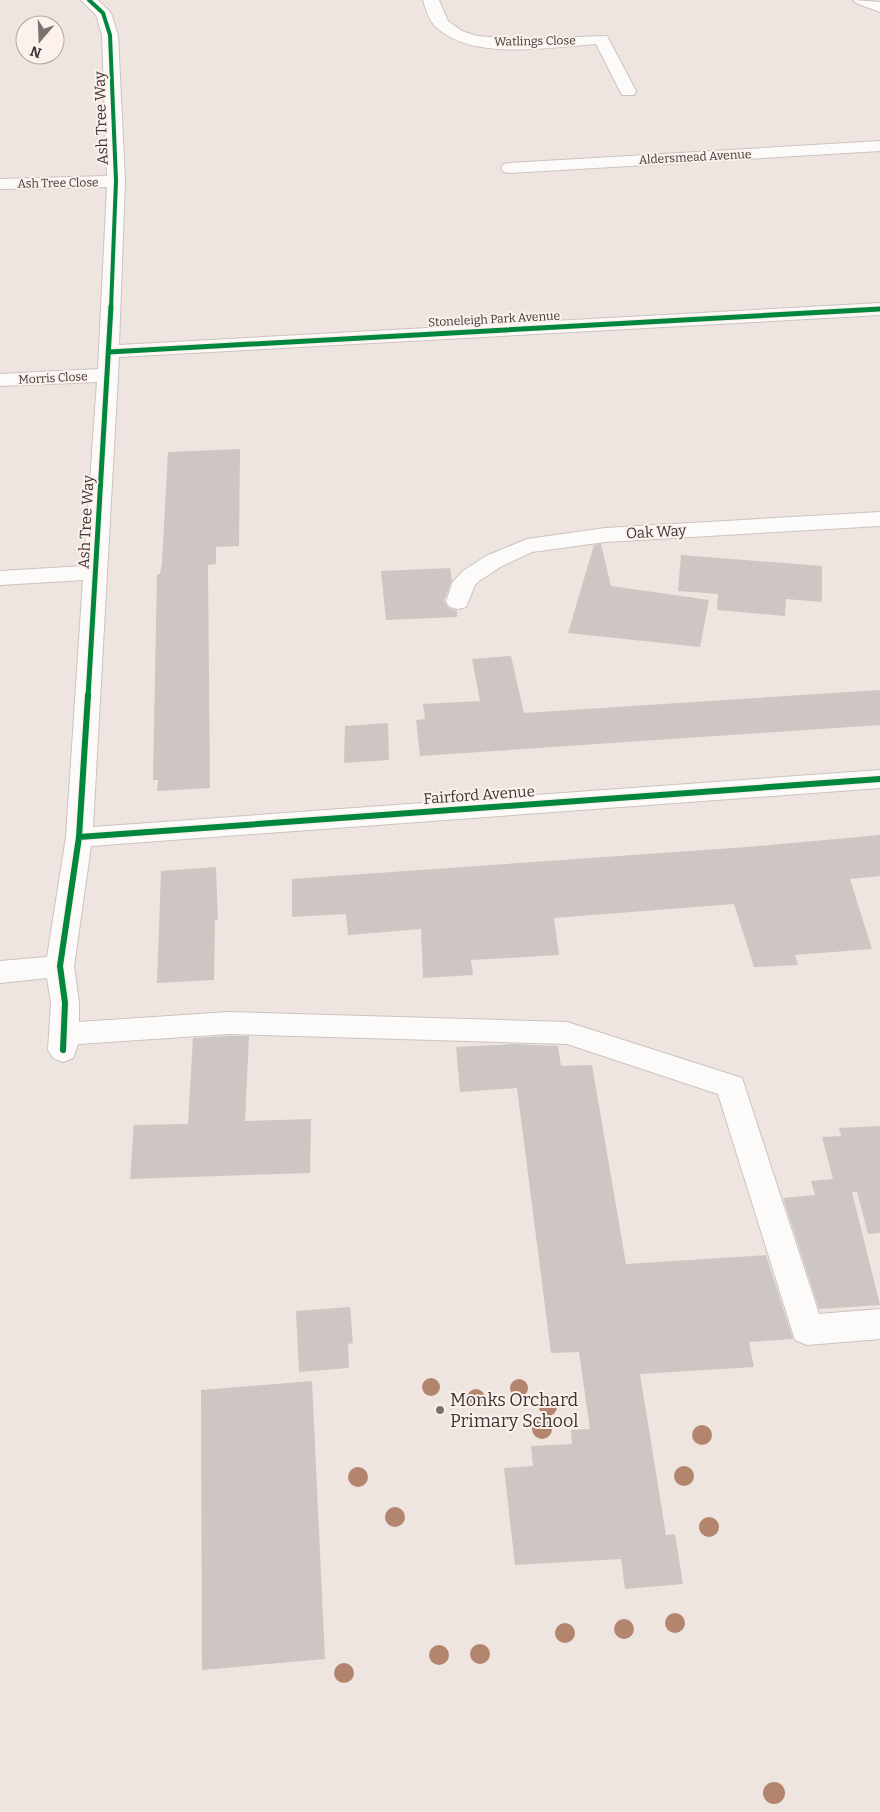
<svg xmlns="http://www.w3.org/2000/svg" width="880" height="1812" font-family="Bitter,serif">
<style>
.building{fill:#cdc6c2}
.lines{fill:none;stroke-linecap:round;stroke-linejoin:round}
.minor-casing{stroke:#cbc3bf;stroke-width:2}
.minor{fill:#fdfbfa;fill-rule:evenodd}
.cycleway-far2-casing{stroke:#fcf1ec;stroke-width:5.5}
.cycleway-far1-casing{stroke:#fcf1ec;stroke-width:8}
.cycleway-casing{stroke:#fcf1ec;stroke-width:9}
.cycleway-far2{stroke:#00873e;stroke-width:4}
.cycleway-far1{stroke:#00873e;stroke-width:5}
.cycleway{stroke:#00873e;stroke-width:6}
.tree{fill:#b4856e}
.poi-dot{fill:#7c7370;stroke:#fcf1ec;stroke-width:2}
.labels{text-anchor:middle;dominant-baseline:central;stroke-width:4;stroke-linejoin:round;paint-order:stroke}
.far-street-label{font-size:12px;fill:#3e3634;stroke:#fcf1ec}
.street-label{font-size:15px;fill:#3e3634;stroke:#fcf1ec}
.near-poi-label{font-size:18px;fill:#3e3634;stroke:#fcf1ec;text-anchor:start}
</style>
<rect width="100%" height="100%" fill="#efe5e0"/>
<!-- building -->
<path class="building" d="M 240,449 L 239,546 L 216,547 L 216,564 L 208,565 L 210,788 L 157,791 L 158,780 L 153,780 L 157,574 L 160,574 L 162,562 L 168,452 Z
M 601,544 L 611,586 L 709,600 L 700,647 L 568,633 L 594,545 Z
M 681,555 L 822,566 L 822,602 L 786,599 L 785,616 L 717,610 L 718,594 L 678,591 Z
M 450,568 L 452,580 L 444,601 L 449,608 L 457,611 L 457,617 L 386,620 L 381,571 Z
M 511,656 L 524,713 L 880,690 L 880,725 L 420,756 L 416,720 L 425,719 L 423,704 L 480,701 L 472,659 Z
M 388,723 L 389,760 L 344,763 L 345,726 Z
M 880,835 L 880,876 L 850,879 L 872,949 L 795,955 L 798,965 L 754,967 L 734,904 L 554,918 L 559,955 L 471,960 L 473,975 L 423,978 L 421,929 L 348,935 L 346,914 L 292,917 L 292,879 L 747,847 Z
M 216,867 L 218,920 L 215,920 L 214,980 L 157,983 L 161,871 Z
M 229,1036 L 249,1036 L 245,1121 L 311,1119 L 310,1173 L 130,1179 L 134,1125 L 188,1124 L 193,1038 Z
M 514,1044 L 558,1046 L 561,1066 L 592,1065 L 626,1264 L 766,1255 L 793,1339 L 749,1342 L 754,1367 L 640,1374 L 666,1535 L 675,1534 L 683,1584 L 625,1589 L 621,1559 L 515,1565 L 504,1468 L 533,1466 L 531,1446 L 572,1444 L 571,1430 L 590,1429 L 579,1352 L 551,1353 L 517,1088 L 460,1092 L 456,1047 Z
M 880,1126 L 880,1233 L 868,1234 L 857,1192 L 852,1192 L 880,1305 L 819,1309 L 783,1198 L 815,1195 L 811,1181 L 833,1179 L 822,1137 L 841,1136 L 839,1128 Z
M 350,1307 L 353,1343 L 348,1344 L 349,1368 L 299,1372 L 296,1311 Z
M 312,1381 L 325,1659 L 202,1670 L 201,1390 Z"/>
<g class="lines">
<!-- minor casing -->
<g class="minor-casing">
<path id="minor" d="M 81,0 L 98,0 L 111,13 L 118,35 L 125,181 L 119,345 L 880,303 L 880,315 L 119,357 L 93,827 L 880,770 L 880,788 L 91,846 L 74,966 L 79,1003 L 79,1022 L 229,1012 L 567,1022 L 742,1078 L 819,1314 L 880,1309 L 880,1339 L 807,1345 L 795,1340 L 718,1094 L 567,1044 L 229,1034 L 78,1044 L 73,1058 L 63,1062 L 53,1058 L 48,1050 L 51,1003 L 47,978 L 0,983 L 0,961 L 47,957 L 66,837 L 83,580 L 0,585 L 0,571 L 84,566 L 97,382 L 0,386 L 0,374 L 98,369 L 107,187 L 0,189 L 0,179 L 107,176 L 102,35 L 96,15 Z
M 423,0 L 439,0 L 448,21 L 462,31 L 477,36 L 517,39 L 607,36 L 636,91 L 634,95 L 622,95 L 596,44 C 550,47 474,61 437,28 C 429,21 426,10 423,0 Z
M 853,0 L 880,2 L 880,12 L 856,3 Z
M 880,141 L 880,151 L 510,173 L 504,172 L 501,168 L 504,164 L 510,163 Z
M 880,512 L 880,526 L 605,542 L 532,552 L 502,566 L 479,581 L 475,585 L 466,607 L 458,609 L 450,607 L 446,602 L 452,583 L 463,571 L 486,556 L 527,539 L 605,528 Z"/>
</g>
<!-- minor -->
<use href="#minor" class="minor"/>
<!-- cycleway-far2 casing -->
<g class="cycleway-far2-casing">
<path id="cycleway-far2" d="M 89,0 L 103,13 L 110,35 L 116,181 L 111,308"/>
</g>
<!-- cycleway-far1 casing -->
<g class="cycleway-far1-casing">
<path id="cycleway-far1" d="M 109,352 L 880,309
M 88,697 L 111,306"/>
</g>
<!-- cycleway casing -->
<g class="cycleway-casing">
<path id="cycleway" d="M 79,837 L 880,779
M 63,1050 L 65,1003 L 60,966 L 79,837 L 88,695"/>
</g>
<!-- cycleway-far2 -->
<use href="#cycleway-far2" class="cycleway-far2"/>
<!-- cycleway-far1 -->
<use href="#cycleway-far1" class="cycleway-far1"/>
<!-- cycleway -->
<use href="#cycleway" class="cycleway"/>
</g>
<!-- trees -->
<g class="tree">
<circle cx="431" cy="1387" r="9"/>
<circle cx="519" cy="1388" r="9"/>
<circle cx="476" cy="1398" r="9"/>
<circle cx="548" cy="1407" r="9"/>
<circle cx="542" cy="1429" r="10"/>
<circle cx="702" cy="1435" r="10"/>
<circle cx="684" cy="1476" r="10"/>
<circle cx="358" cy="1477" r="10"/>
<circle cx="395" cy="1517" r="10"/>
<circle cx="709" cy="1527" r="10"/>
<circle cx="675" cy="1623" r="10"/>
<circle cx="624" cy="1629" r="10"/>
<circle cx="565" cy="1633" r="10"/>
<circle cx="480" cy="1654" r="10"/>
<circle cx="439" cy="1655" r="10"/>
<circle cx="344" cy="1673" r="10"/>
<circle cx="774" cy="1793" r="11"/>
</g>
<!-- markers -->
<circle class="poi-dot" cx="440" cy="1410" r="5"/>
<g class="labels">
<!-- far-street labels -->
<g class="far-street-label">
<text transform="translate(535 41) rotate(-1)">Watlings Close</text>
<text transform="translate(695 157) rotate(-3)">Aldersmead Avenue</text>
<text transform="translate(58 183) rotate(-1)">Ash Tree Close</text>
<text transform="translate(494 319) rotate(-3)">Stoneleigh Park Avenue</text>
<text transform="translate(53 378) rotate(-3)">Morris Close</text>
</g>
<!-- street labels -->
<g class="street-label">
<text transform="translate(101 118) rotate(-92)">Ash Tree Way</text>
<text transform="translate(86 522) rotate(-87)">Ash Tree Way</text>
<text transform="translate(656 532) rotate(-3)">Oak Way</text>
<text transform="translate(479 795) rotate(-4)">Fairford Avenue</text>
</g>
<!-- near-poi labels -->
<g class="near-poi-label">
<text x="450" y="1400">Monks Orchard<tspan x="450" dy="21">Primary School</tspan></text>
</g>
</g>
<!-- north arrow -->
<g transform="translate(40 40) rotate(199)"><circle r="24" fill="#fcf1ec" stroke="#b0a6a2"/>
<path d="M0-4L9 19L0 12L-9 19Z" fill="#7c7370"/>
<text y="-8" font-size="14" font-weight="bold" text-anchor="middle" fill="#3e3634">N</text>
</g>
</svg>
